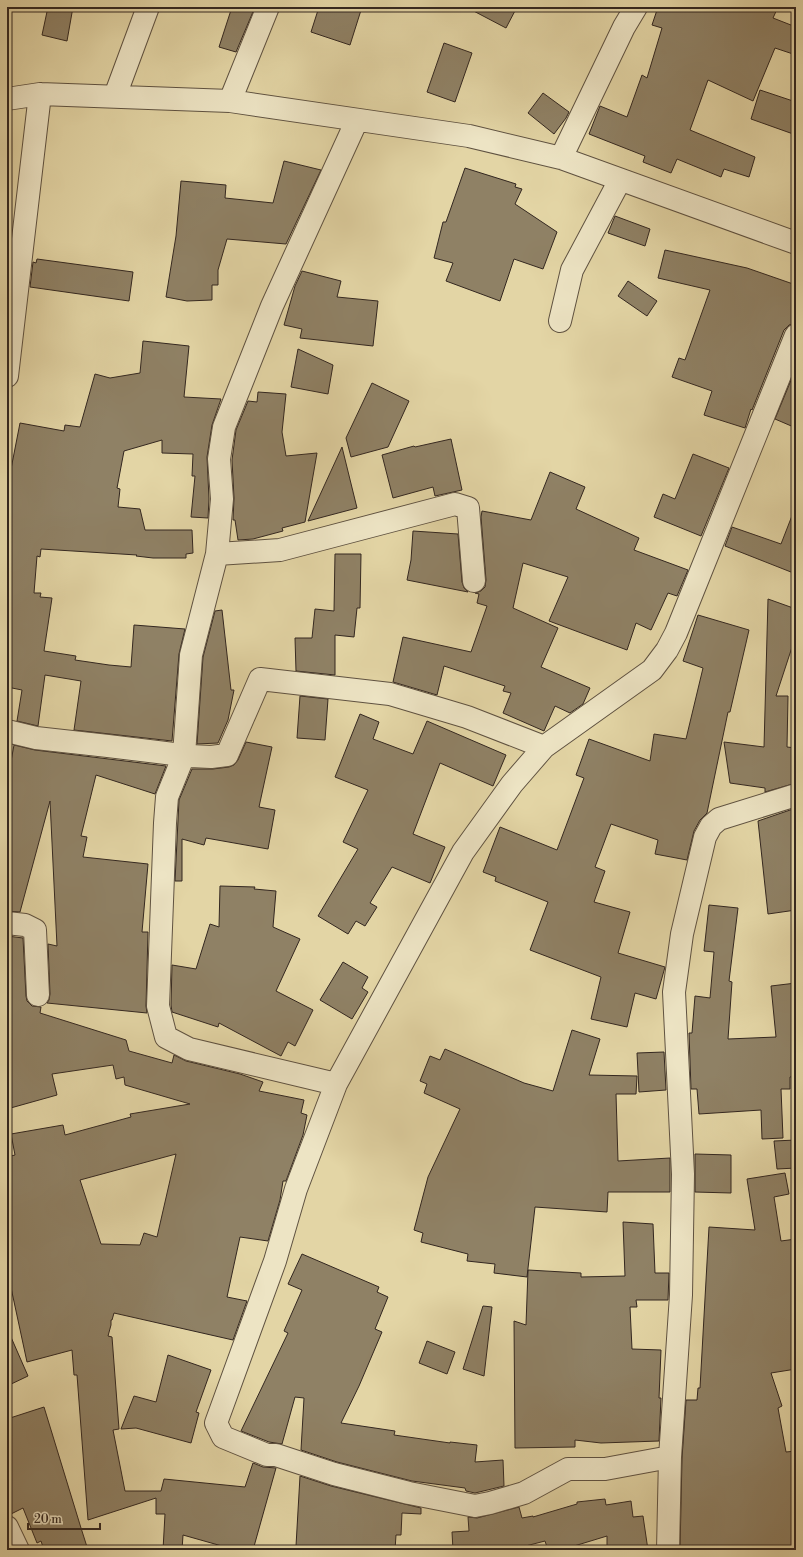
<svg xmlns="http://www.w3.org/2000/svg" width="803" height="1557" font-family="'Libre Bodoni',serif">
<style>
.building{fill:#8f8165;stroke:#332720;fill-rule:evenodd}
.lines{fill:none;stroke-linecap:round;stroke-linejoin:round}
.minor-casing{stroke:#5f5241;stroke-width:24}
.minor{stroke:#ede4c4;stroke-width:22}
</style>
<rect width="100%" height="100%" fill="#e3d5a5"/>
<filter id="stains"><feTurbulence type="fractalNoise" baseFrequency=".005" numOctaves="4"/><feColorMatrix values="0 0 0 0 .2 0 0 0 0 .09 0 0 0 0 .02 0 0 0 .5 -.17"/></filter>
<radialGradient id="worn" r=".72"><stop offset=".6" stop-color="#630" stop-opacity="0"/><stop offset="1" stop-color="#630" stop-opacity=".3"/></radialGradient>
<!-- building -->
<path class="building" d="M 48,7 L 73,7 L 67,41 L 42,35 Z
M 232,7 L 255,7 L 236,52 L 219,47 Z
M 319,7 L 362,7 L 350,45 L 311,32 Z
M 466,7 L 517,7 L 506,28 Z
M 658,7 L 778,7 L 773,18 L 796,27 L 796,55 L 775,48 L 753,101 L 708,80 L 690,130 L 755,157 L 749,177 L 724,169 L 721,177 L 677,159 L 671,173 L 643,162 L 645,156 L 589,134 L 600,106 L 627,117 L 642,75 L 647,78 L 662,28 L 652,25 Z
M 444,43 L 472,53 L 455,102 L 427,92 Z
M 760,90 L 796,102 L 796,135 L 751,119 Z
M 543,93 L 569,112 L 566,118 L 554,134 L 528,113 Z
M 284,161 L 321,170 L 286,244 L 227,239 L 218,270 L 218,285 L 212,285 L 212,300 L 187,301 L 166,297 L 176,236 L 181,181 L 226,185 L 225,198 L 273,203 Z
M 465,168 L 516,184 L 515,187 L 522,189 L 515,204 L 557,232 L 543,269 L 514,259 L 500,301 L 446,281 L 453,263 L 434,258 L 443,222 L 446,222 Z
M 615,216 L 650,229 L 645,246 L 608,233 Z
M 665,250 L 747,268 L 796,285 L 796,323 L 789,325 L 784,330 L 752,410 L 751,409 L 745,428 L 704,415 L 712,391 L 672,377 L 679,358 L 685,360 L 710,290 L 658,278 Z
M 37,259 L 133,272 L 129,301 L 30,287 L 33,262 L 36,263 Z
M 302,271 L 341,281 L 337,297 L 378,301 L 373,346 L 300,338 L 302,329 L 284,325 L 295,286 Z
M 628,281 L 657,301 L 647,316 L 618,296 Z
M 143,341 L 189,346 L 184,397 L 221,399 L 212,425 L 207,457 L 209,499 L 208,518 L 191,517 L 195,476 L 192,476 L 193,454 L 162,453 L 162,440 L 124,451 L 117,488 L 120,489 L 118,507 L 140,509 L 145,530 L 192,530 L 193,553 L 186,554 L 186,558 L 153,558 L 136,556 L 137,555 L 41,549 L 40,557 L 37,556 L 34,593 L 41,593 L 40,597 L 52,598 L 44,651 L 76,656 L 75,660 L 109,665 L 131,667 L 134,625 L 185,629 L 179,654 L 172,741 L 74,730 L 81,681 L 45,675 L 38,726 L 17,721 L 22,690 L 7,687 L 7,502 L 11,469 L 20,423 L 64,431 L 65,425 L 80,427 L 95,374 L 110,378 L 140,373 Z
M 298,349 L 333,365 L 328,394 L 291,387 Z
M 796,368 L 796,428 L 775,419 Z
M 372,383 L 409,401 L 388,447 L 351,457 L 346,438 Z
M 258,392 L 286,394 L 282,432 L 286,456 L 317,453 L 305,522 L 282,528 L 283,531 L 253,539 L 238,540 L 235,520 L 233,520 L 234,498 L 232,460 L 236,430 L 248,401 L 257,402 Z
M 451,439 L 462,490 L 435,496 L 433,487 L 393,498 L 382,455 L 414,446 L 415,447 Z
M 342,447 L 357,508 L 308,521 Z
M 693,454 L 729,468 L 701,536 L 654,517 L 663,494 L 675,499 Z
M 550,472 L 585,487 L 576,509 L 639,538 L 634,550 L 688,570 L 677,596 L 668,593 L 651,630 L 636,623 L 627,650 L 549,621 L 568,577 L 523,563 L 513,608 L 558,628 L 541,667 L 590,688 L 583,704 L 570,713 L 555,706 L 544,731 L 503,713 L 511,693 L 503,691 L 505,686 L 444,666 L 437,695 L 393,682 L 403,637 L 471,652 L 487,606 L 477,603 L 479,594 L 475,593 L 481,591 L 485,587 L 486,580 L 481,517 L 482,511 L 531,520 Z
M 795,508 L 796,574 L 725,546 L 732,527 L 781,544 Z
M 413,531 L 458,534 L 462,582 L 464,588 L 468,592 L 407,580 L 411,560 Z
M 335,554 L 361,554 L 360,608 L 357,608 L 354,637 L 335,635 L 335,675 L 296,671 L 295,638 L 312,638 L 315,609 L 334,611 Z
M 768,599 L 796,609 L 796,635 L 776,696 L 788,696 L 787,747 L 796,748 L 796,783 L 765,792 L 765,788 L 730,783 L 724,742 L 764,747 Z
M 222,610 L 231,690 L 234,690 L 228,720 L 218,743 L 197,744 L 203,657 L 215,611 Z
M 698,615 L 749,630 L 730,712 L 728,712 L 707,813 L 700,820 L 694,831 L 687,860 L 655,854 L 658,840 L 611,824 L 595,867 L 605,871 L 594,902 L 630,912 L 618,953 L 665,967 L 656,999 L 635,993 L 627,1027 L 591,1019 L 601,977 L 530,950 L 548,902 L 495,881 L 496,877 L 483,872 L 500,827 L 557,850 L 584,778 L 576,775 L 589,739 L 650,761 L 654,734 L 686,739 L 703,668 L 683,661 Z
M 300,696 L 328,699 L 325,740 L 297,738 Z
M 360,714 L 379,722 L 373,739 L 413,754 L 427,721 L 506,755 L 493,786 L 440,763 L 413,834 L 445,847 L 430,883 L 392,867 L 370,903 L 377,907 L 365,926 L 356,921 L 348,934 L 318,916 L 358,849 L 343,842 L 368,790 L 335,777 Z
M 246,742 L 272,747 L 259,807 L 275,810 L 268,849 L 206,838 L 204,845 L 182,839 L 182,881 L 175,881 L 179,800 L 192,769 L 213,769 L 229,767 L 234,765 L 238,760 Z
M 14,745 L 35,750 L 166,766 L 155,794 L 96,775 L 81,836 L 87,837 L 83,857 L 148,864 L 142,932 L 148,932 L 146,1006 L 147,1013 L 47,1003 L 49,1000 L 50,994 L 48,944 L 57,946 L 50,801 L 20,912 L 7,911 L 7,811 L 10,794 L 7,794 L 7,783 Z
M 796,808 L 796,910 L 768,914 L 758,821 Z
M 220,886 L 255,887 L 254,889 L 276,891 L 273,927 L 300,939 L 276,991 L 313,1010 L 295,1046 L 288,1042 L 281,1056 L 219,1023 L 218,1027 L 172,1012 L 171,1005 L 172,965 L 196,969 L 210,924 L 219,927 Z
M 709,905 L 738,908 L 729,981 L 732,982 L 728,1039 L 776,1037 L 771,986 L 796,983 L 796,1076 L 790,1077 L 790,1089 L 781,1089 L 783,1138 L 762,1139 L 761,1110 L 699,1114 L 697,1089 L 691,1089 L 689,1033 L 692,1033 L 695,996 L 710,998 L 714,952 L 704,951 Z
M 7,936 L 23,938 L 26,996 L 27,1001 L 32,1006 L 41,1007 L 40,1013 L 126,1040 L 129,1051 L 172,1063 L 174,1055 L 186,1061 L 240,1074 L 263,1082 L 259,1091 L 304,1100 L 301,1113 L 307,1115 L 303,1135 L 286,1181 L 283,1181 L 280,1200 L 268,1241 L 240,1237 L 227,1297 L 247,1301 L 233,1340 L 114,1313 L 112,1320 L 111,1320 L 111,1325 L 108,1336 L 112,1337 L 119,1429 L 113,1430 L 125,1491 L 161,1491 L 164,1479 L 245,1487 L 253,1463 L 263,1467 L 276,1468 L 253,1550 L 236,1550 L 183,1535 L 182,1550 L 163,1550 L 165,1514 L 156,1514 L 156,1498 L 88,1520 L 77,1375 L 74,1375 L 72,1350 L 27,1362 L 10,1283 L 7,1283 L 7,1157 L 15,1155 L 11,1134 L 63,1125 L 65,1135 L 131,1117 L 130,1114 L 190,1104 L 125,1085 L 124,1077 L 116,1079 L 113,1065 L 52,1074 L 57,1095 L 7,1109 ZM 176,1154 L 157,1237 L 144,1233 L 140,1245 L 101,1244 L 80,1180 Z
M 343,962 L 368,977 L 362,988 L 368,992 L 352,1019 L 320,1000 Z
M 572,1030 L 600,1039 L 589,1075 L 637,1076 L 636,1094 L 616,1094 L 618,1161 L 670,1158 L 670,1192 L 608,1192 L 607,1212 L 535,1207 L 527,1277 L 494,1273 L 495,1264 L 467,1261 L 468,1254 L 421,1242 L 423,1233 L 414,1230 L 428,1177 L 460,1109 L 424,1093 L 427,1084 L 420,1081 L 430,1056 L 440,1060 L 445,1049 L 524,1083 L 553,1091 Z
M 664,1052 L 666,1090 L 639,1092 L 637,1053 Z
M 796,1140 L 796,1168 L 777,1169 L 774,1141 Z
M 695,1154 L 731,1155 L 731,1193 L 695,1192 Z
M 785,1173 L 789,1194 L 774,1197 L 781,1241 L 796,1239 L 796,1369 L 771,1373 L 782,1406 L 778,1408 L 786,1452 L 796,1451 L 796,1550 L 680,1550 L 682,1458 L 686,1400 L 697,1400 L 698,1388 L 700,1388 L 709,1227 L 755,1230 L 747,1179 Z
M 623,1222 L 653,1224 L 655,1273 L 669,1273 L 668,1300 L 636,1300 L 637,1307 L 630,1307 L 632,1349 L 661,1350 L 659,1398 L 661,1398 L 659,1441 L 601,1443 L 575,1440 L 575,1447 L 515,1448 L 514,1321 L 526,1325 L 528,1270 L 581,1273 L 581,1277 L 625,1276 Z
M 302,1254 L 379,1287 L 377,1292 L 388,1297 L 375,1329 L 382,1332 L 359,1386 L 341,1423 L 395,1431 L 394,1435 L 450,1443 L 450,1442 L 477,1445 L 475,1462 L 503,1460 L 504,1486 L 475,1493 L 466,1491 L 465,1488 L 412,1481 L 337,1462 L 301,1450 L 304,1398 L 295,1397 L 282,1444 L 269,1442 L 241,1431 L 288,1333 L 284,1331 L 302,1290 L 288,1284 Z
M 483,1306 L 492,1307 L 484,1376 L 463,1369 Z
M 7,1328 L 28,1376 L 7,1386 Z
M 427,1341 L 455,1352 L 447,1374 L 419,1363 Z
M 168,1355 L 211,1370 L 196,1412 L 199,1413 L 191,1443 L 136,1428 L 121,1429 L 134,1396 L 156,1402 Z
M 44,1407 L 81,1528 L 88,1550 L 44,1550 L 41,1541 L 37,1543 L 23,1508 L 9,1515 L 7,1515 L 7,1419 Z
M 300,1476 L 331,1486 L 421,1508 L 421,1514 L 402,1513 L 401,1535 L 396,1535 L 395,1550 L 319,1550 L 319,1548 L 296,1546 Z
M 605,1499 L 606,1505 L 631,1501 L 633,1517 L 643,1516 L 648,1550 L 607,1550 L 607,1536 L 561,1550 L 548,1550 L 545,1541 L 510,1550 L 453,1550 L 452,1532 L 469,1531 L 468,1517 L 477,1518 L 519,1507 L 522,1518 L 533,1516 L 533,1517 L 577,1504 L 577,1502 Z"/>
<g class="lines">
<!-- minor casing -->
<g class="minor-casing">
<path id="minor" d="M 115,96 L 148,7
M 7,99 L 40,94 L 230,101 L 469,136 L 561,158 L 796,243
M 230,101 L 268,7
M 357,120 L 272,306 L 224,427 L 219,459 L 222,499 L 217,554 L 280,550 L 455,504 L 468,508 L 474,581
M 561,158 L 624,27 L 636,7
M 560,321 L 572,270 L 620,180
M 7,376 L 40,94
M 217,554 L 191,655 L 184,755 L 167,797 L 165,823 L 158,1006 L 166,1037 L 189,1049 L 336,1084
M 7,731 L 36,738 L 108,746 L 190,756 L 211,757 L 227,755 L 260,679 L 390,694 L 467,717 L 544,747
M 7,923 L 25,925 L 35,930 L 38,995
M 670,1457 L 605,1469 L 568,1469 L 524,1493 L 490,1503 L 475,1506 L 409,1493 L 334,1474 L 276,1455 L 267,1455 L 223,1437 L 216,1423 L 275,1261 L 296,1189 L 336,1084 L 463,852 L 512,784 L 544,747 L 652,670 L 667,650 L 676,633 L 796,335
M 7,1527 L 18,1550
M 668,1550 L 670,1457 L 681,1295 L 683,1174 L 674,992 L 682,934 L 705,837 L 711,826 L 719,819 L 796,795"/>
</g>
<!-- minor -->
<use href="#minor" class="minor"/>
</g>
<!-- margin -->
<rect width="803" height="1557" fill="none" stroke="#e3d5a5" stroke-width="24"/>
<rect x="8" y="8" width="787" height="1541" fill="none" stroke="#332720" stroke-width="2"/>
<rect x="12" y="12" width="779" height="1533" fill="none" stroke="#332720"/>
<!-- scale -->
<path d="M28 1523v6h72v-6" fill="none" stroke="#332720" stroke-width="2"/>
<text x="34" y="1523" font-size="12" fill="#332720" stroke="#ede4c4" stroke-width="3" paint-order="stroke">20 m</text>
<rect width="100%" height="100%" filter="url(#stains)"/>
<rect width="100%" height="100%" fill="url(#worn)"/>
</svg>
